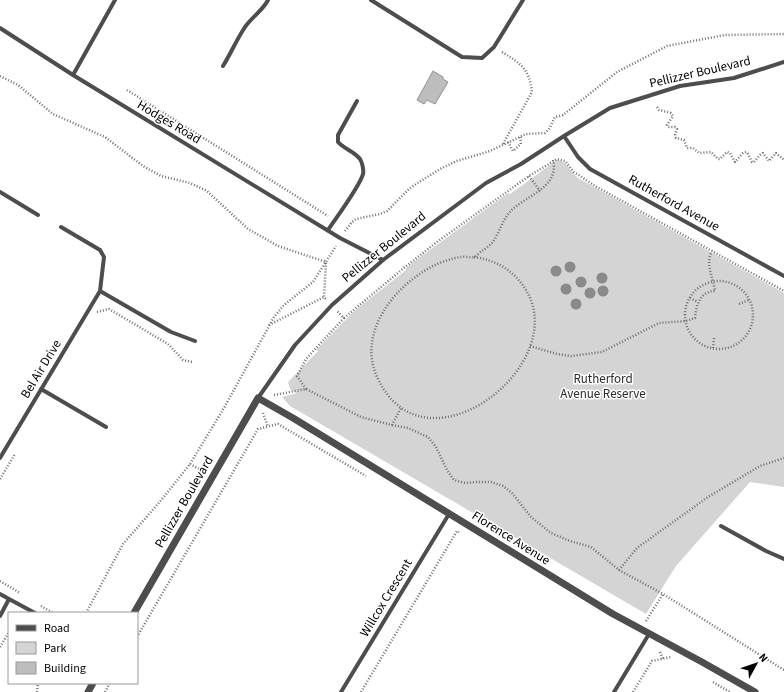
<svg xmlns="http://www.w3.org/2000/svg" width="784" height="692" font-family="'Source Sans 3',sans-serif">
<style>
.green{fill:#d4d4d4}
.building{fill:#bdbdbd;stroke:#919191}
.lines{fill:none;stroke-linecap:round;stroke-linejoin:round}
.path{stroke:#6f6f6f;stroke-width:2.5;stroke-dasharray:1 2;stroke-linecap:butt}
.minor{stroke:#4d4d4d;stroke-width:4}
.tertiary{stroke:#4d4d4d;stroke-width:7}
.tree{fill:#8a8a8a}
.labels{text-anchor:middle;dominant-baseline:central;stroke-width:3;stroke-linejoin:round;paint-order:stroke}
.street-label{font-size:13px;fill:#000;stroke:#fff}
.park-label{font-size:13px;fill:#2b2b2b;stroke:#fff}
</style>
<rect width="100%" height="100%" fill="#fff"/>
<!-- green -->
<path class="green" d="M 557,160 C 566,160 571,172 578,178 L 784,293 L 784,487 L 750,482 L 676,566 L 646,614 L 290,406 L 282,397 L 297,393 L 290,389 L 288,382 L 318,351 L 316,350 L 319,347 L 352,313 L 406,270 L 406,268 L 412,263 L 508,193 L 510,194 Z"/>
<!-- building -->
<path class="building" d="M 433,71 L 443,77 L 443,79 L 448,82 L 435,104 L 427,100 L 424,104 L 417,100 Z"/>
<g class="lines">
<!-- path -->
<path class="path" d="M 502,52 C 521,64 529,68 532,92 L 503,144
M 0,76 L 18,85 L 53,114 L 105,137 L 143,166 L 161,176 L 190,183 L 207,191 L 248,229 L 278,246 L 326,262 L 324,297 L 327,300
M 127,90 L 328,216
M 657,107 L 659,110 L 671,113 L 673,116 L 667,125 L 668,127 L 675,127 L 677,129 L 675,135 L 676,138 L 684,140 L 687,148 L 693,148 L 699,153 L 711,152 L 718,159 L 720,159 L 727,152 L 730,153 L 735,162 L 743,153 L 746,152 L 748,154 L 752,162 L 754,162 L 760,155 L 763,153 L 769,161 L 776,153 L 784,160
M 508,142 L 513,151 L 521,144 L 520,136
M 529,176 L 540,191
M 345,231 L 352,222 L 356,219 L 380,214 L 387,211 L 409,189 L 419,182 L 442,168 L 457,161 L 490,151 L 526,134 L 545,133 L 549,129 L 555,117 L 563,115 L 617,72 L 667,46 L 725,35 L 784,34
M 474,257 C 495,260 512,269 524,287 C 576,362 426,480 378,379 C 355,333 396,283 437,264 C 445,261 453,258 461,257 C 465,256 471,258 474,257 C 477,256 480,252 482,251 C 485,249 489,246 492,243 C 499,234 502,221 509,213 C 523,196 560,189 553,160
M685 315a34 34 0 1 1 68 0a34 34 0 1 1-68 0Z
M 690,298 L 698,302
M 739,304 L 749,300
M 97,312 L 109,309 L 168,344 L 183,360 L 192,362
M 344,318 L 405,267 L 437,242 L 529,176 L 557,159 L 565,161 L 574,172 L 595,186 L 784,291
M 269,325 L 324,297
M 530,346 L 557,354 L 571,356 L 602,352 L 659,323 L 686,321 L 695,318 C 696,306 700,291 715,291 C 713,277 705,264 712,251
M 713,348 L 714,338
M 306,389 L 297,376 L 306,359 L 344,318 L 337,311
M 274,395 L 306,389 L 361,417 L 392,425 L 401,408
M 263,413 L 268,427
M 392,425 L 408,428 L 428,437 L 436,447 L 447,470 L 454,480 L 465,483 L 477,482 L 491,482 L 503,486 L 512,493 L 531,517 L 551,533 L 570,541 L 591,547 L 619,570 L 663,594 L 784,670
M 190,464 L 205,472
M 0,479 L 15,454
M 619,570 L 637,548 L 708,497 L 760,466 L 784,458
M 0,581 L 20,593
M 41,606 L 53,613
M 86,613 L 123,544 L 163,498 L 190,464 L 224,408 L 274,317 L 284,305 L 313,282 L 336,246
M 646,621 L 663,594
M 137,637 L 258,429 L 278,424 L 366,476
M 0,647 L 9,632
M 660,652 L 663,659
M 713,682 L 730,692
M 37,692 L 38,683
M 105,692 L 110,683
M 361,692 L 457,531 L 459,532
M 633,692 L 652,661 L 671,657"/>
<!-- minor -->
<path class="minor" d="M 371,0 L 462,57 L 482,58 L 494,47 L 523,0
M 0,28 L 73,75 L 340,238 L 383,260
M 223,66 C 231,53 237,39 245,27 C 252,17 263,10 268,0
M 73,75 L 115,0
M 564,136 L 578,157 L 590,169 L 784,276
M 0,192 L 38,215
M 61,227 L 100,250 L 104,257 L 100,291
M 328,230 C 336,218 360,186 363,174 C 364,170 362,162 360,159 C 354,151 344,149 338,142 L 338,135 L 357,101
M 41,389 L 106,427
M 258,398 L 295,345 L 332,305 L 383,260 L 486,183 L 521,164 L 564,136 L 610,108 L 680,86 L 734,78 L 784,62
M 0,458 L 100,291 L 171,332 L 195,341
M 721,526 L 766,551 L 784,559
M 0,594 L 9,599 L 0,616
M 9,599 L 35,613
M 341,692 L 449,514
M 614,692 L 649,634"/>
<!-- tertiary -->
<path class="tertiary" d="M 134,613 L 258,398 L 293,418 L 613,614 L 702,662 L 755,692
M 88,692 L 93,683"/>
</g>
<!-- trees -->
<g class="tree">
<circle cx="570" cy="267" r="5.5"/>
<circle cx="556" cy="271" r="5.5"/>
<circle cx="602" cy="278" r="5.5"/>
<circle cx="581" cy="282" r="5.5"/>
<circle cx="566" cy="289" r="5.5"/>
<circle cx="603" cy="291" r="5.5"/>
<circle cx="590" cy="293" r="5.5"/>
<circle cx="576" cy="304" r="5.5"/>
</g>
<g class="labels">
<!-- street labels -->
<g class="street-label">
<text transform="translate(700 72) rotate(-13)">Pellizzer Boulevard</text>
<text transform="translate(169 122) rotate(31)">Hodges Road</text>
<text transform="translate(674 203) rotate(29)">Rutherford Avenue</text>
<text transform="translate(384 247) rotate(-39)">Pellizzer Boulevard</text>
<text transform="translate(41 369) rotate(-59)">Bel Air Drive</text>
<text transform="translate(184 502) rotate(-60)">Pellizzer Boulevard</text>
<text transform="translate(511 538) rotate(32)">Florence Avenue</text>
<text transform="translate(386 598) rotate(-59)">Willcox Crescent</text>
</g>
<!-- park labels -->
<g class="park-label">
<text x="603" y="379">Rutherford<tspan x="603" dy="15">Avenue Reserve</tspan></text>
</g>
</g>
<!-- legend -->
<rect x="8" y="612" width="130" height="72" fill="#ffffff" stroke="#999999"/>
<rect x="16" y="625" width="20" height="6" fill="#4d4d4d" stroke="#999999"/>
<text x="44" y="632" font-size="12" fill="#000000">Road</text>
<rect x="16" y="642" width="20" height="12" fill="#d4d4d4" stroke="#999999"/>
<text x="44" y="652" font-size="12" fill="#000000">Park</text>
<rect x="16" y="662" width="20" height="12" fill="#bdbdbd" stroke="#999999"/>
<text x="44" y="672" font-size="12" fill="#000000">Building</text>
<!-- north arrow -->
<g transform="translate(756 664) rotate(50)" stroke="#ffffff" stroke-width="3" paint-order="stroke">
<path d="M0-3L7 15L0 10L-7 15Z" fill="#000000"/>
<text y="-6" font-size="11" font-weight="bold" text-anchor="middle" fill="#000000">N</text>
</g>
</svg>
